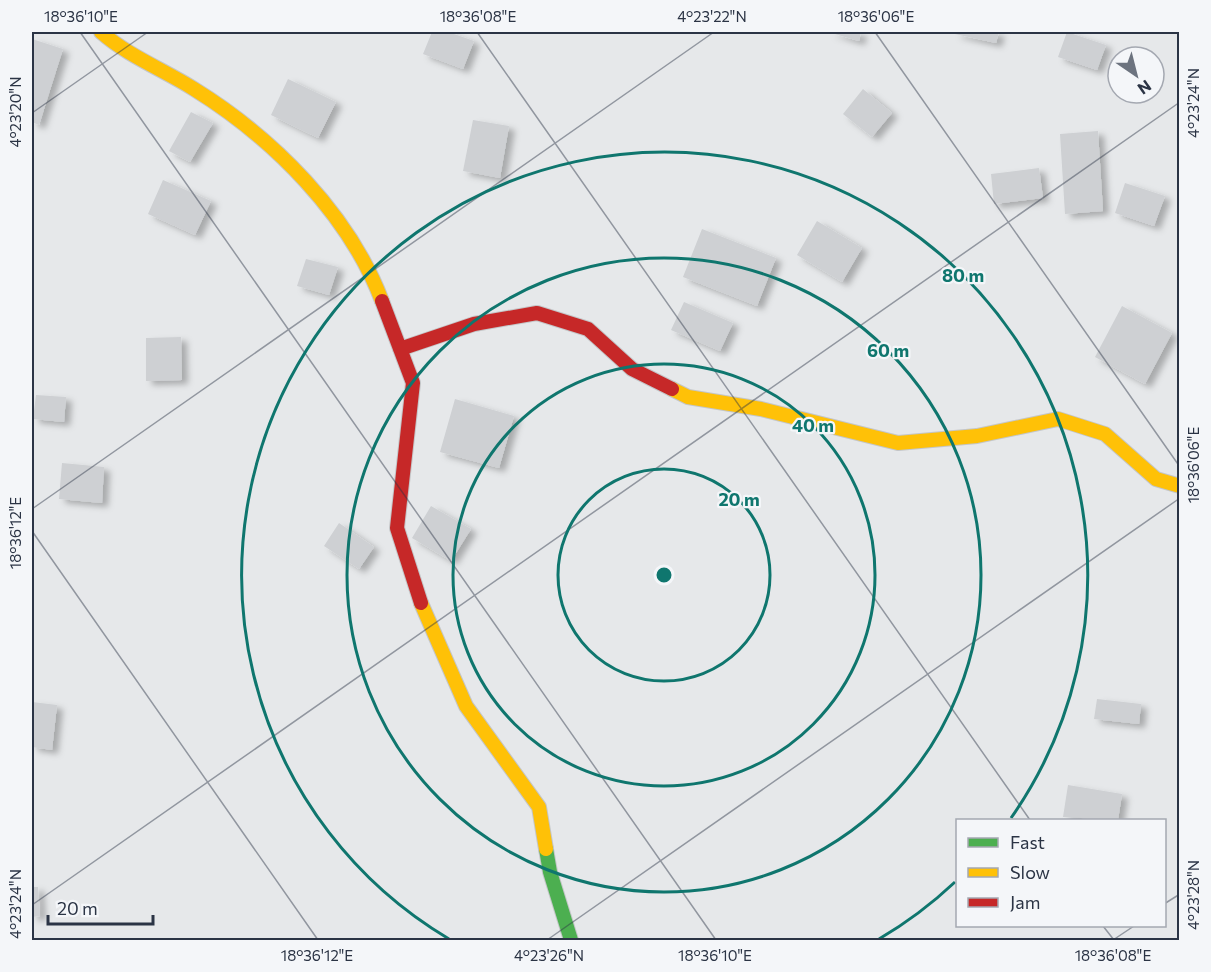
<svg xmlns="http://www.w3.org/2000/svg" width="1211" height="972" font-family="Commissioner,sans-serif">
<style>
.building{fill:#ced0d3;filter:url(#shadow)}
.lines{fill:none;stroke-linecap:round;stroke-linejoin:round}
.fast-casing{stroke:#c4c6c8;stroke-width:16}
.slow-casing{stroke:#c4c6c8;stroke-width:16}
.jam-casing{stroke:#c4c6c8;stroke-width:16}
.fast{stroke:#4caf50;stroke-width:14}
.slow{stroke:#ffc107;stroke-width:14}
.jam{stroke:#c62828;stroke-width:14}
.ticks{fill:none;stroke:#2b3445;stroke-width:1.5;stroke-opacity:0.45}
.ring{fill:none;stroke:#0f766e;stroke-width:3}
.centre{fill:#0f766e;stroke:#f4f6f9;stroke-width:3}
.ring-label{font-size:18px;text-anchor:middle;font-weight:bold;fill:#0f766e;stroke:#f4f6f9;stroke-width:4.5;stroke-linejoin:round;paint-order:stroke}
.neatline{fill:none;stroke:#2b3445;stroke-width:2}
.ticks-label{font-size:15px;text-anchor:middle;fill:#2b3445}
</style>
<defs>
<filter id="shadow"><feDropShadow dx="6" dy="4" stdDeviation="3" flood-color="#0004"/></filter>
</defs>
<rect width="100%" height="100%" fill="#e6e8ea"/>
<!-- building -->
<path class="building" d="M 432,32 L 448,32 L 474,41 L 463,69 L 423,54 Z
M 828,32 L 861,32 L 859,41 Z
M 955,32 L 999,32 L 996,43 L 955,34 Z
M 1067,32 L 1106,45 L 1097,70 L 1058,57 Z
M 32,39 L 63,49 L 39,125 L 32,122 Z
M 288,79 L 336,102 L 318,138 L 271,115 Z
M 863,89 L 892,113 L 872,137 L 843,114 Z
M 191,112 L 213,123 L 190,162 L 169,151 Z
M 473,120 L 509,126 L 500,178 L 463,171 Z
M 1098,131 L 1103,211 L 1065,214 L 1060,134 Z
M 1039,168 L 1043,198 L 994,204 L 991,174 Z
M 163,180 L 211,201 L 195,235 L 148,214 Z
M 1125,183 L 1165,196 L 1154,226 L 1115,213 Z
M 817,221 L 862,248 L 842,282 L 797,255 Z
M 702,229 L 776,258 L 757,306 L 683,277 Z
M 306,259 L 338,267 L 329,295 L 297,286 Z
M 684,302 L 733,323 L 720,351 L 671,330 Z
M 1122,306 L 1172,333 L 1145,384 L 1095,357 Z
M 181,337 L 182,380 L 146,381 L 146,338 Z
M 36,395 L 66,397 L 64,422 L 33,419 Z
M 455,399 L 514,416 L 499,468 L 440,452 Z
M 62,463 L 104,467 L 102,503 L 59,499 Z
M 431,506 L 471,529 L 451,561 L 412,538 Z
M 339,523 L 374,547 L 359,569 L 324,546 Z
M 1097,699 L 1141,704 L 1139,724 L 1094,719 Z
M 32,702 L 57,705 L 52,750 L 32,747 Z
M 1068,785 L 1122,794 L 1118,820 L 1063,817 Z
M 32,887 L 38,887 L 40,916 L 32,917 Z"/>
<g class="lines">
<!-- fast casing -->
<g class="fast-casing">
<path id="fast" d="M 546,849 L 550,872 L 571,940"/>
</g>
<!-- slow casing -->
<g class="slow-casing">
<path id="slow" d="M 101,32 C 128,56 164,70 194,89 C 273,138 349,214 382,301
M 672,389 L 688,397 L 761,409 L 898,443 L 977,436 L 1058,419 L 1105,434 L 1156,479 L 1180,486
M 421,603 L 466,706 L 539,807 L 546,849"/>
</g>
<!-- jam casing -->
<g class="jam-casing">
<path id="jam" d="M 382,301 L 413,383 L 397,528 L 421,603
M 400,349 L 474,324 L 537,313 L 588,329 L 632,369 L 672,389"/>
</g>
<!-- fast -->
<use href="#fast" class="fast"/>
<!-- slow -->
<use href="#slow" class="slow"/>
<!-- jam -->
<use href="#jam" class="jam"/>
</g>
<!-- ticks -->
<path class="ticks" d="M 80,32 L 716,940M 477,32 L 1030,820M 875,32 L 1180,467M 32,113 L 148,32M 32,509 L 714,32M 32,531 L 318,940M 1164,904 L 1180,894M 32,905 L 1180,102M 1103,926 L 1114,940M 547,940 L 1180,498M 1113,940 L 1134,926"/>
<!-- distance rings -->
<g class="ring">
<circle cx="664" cy="575" r="106"/>
<circle cx="664" cy="575" r="211"/>
<circle cx="664" cy="575" r="317"/>
<path d="M955 882A423 423 0 0 1 879 939M449 939A423 423 0 1 1 1011 818"/>
</g>
<circle cx="664" cy="575" r="9" class="centre"/>
<g class="ring-label">
<text x="963" y="282">80 m</text>
<text x="888" y="357">60 m</text>
<text x="813" y="432">40 m</text>
<text x="739" y="506">20 m</text>
</g>
<!-- border -->
<rect width="1211" height="972" fill="none" stroke="#f4f6f9" stroke-width="66"/>
<!-- legend -->
<rect x="956" y="819" width="210" height="108" fill="#f4f6f9" stroke="#a4a8b1" stroke-width="1.5"/>
<rect x="968" y="838" width="30" height="9" fill="#4caf50" stroke="#a4a8b1" stroke-width="1.5"/>
<text x="1010" y="849" font-size="18" fill="#2b3445">Fast</text>
<rect x="968" y="868" width="30" height="9" fill="#ffc107" stroke="#a4a8b1" stroke-width="1.5"/>
<text x="1010" y="879" font-size="18" fill="#2b3445">Slow</text>
<rect x="968" y="898" width="30" height="9" fill="#c62828" stroke="#a4a8b1" stroke-width="1.5"/>
<text x="1010" y="909" font-size="18" fill="#2b3445">Jam</text>
<!-- north arrow -->
<g transform="translate(1136 75) rotate(145)"><circle r="28" fill="#f4f6f9" stroke="#a4a8b1" stroke-width="1.5"/>
<path d="M0-4.5L10 22L0 15L-10 22Z" fill="#6c737f"/>
<text y="-9" font-size="16" font-weight="bold" text-anchor="middle" fill="#2b3445">N</text>
</g>
<!-- scale -->
<path d="M48 915v9h105v-9" fill="none" stroke="#2b3445" stroke-width="3"/>
<text x="57" y="915" font-size="18" fill="#2b3445" stroke="#f4f6f9" stroke-width="4.5" paint-order="stroke">20 m</text>
<rect x="33" y="33" width="1145" height="906" class="neatline"/>
<g class="ticks-label">
<text x="81" y="22">18°36'10"E</text>
<text x="478" y="22">18°36'08"E</text>
<text x="712" y="22">4°23'22"N</text>
<text x="876" y="22">18°36'06"E</text>
<text transform="translate(1194 103) rotate(-90)" y="5">4°23'24"N</text>
<text transform="translate(16 112) rotate(-90)" y="5">4°23'20"N</text>
<text transform="translate(1194 465) rotate(-90)" y="5">18°36'06"E</text>
<text transform="translate(16 533) rotate(-90)" y="5">18°36'12"E</text>
<text transform="translate(1194 895) rotate(-90)" y="5">4°23'28"N</text>
<text transform="translate(16 904) rotate(-90)" y="5">4°23'24"N</text>
<text x="317" y="961">18°36'12"E</text>
<text x="549" y="961">4°23'26"N</text>
<text x="715" y="961">18°36'10"E</text>
<text x="1113" y="961">18°36'08"E</text>
</g>
</svg>
